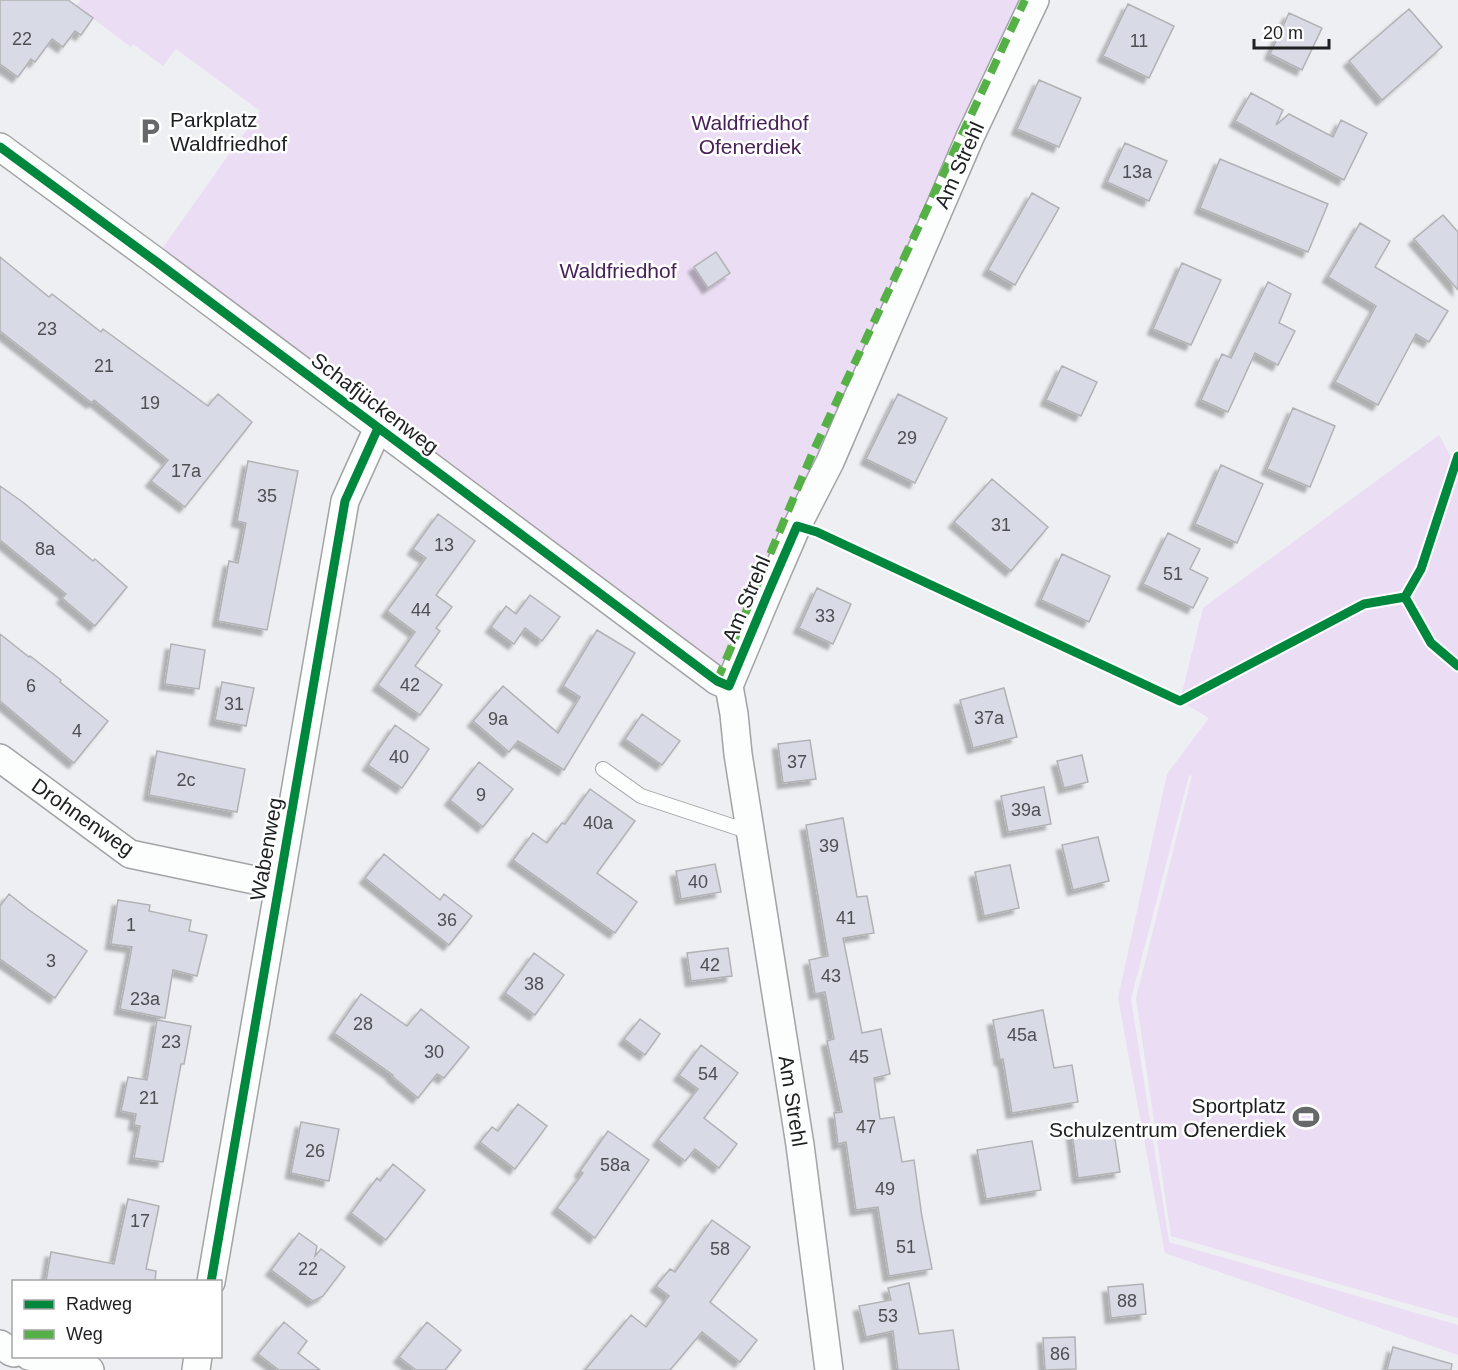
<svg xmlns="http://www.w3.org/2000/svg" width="1458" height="1370" font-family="Helvetica,sans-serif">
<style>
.green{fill:#eaddf4}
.building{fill:#d8dae5;stroke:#b1b2b4;stroke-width:1.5;filter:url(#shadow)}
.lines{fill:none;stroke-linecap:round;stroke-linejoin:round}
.service-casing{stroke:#a1a3a4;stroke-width:16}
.minor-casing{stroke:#a1a3a4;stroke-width:30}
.service{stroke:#fcfdfd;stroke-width:14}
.minor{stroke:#fcfdfd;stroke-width:27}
.quiet{stroke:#55b145;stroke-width:8;stroke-dasharray:15 8;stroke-linecap:butt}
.cycleway-casing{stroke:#fff;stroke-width:13}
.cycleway{stroke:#00873e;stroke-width:9}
.labels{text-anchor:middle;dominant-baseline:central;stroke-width:5;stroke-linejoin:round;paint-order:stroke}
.number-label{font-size:18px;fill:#4e4f53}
.poi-label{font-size:21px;fill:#1e1f21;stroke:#fff;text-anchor:start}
.park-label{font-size:21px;fill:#482159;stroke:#fff}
.street-label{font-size:21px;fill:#1e1f21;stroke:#fff}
</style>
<defs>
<filter id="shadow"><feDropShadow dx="-5.5" dy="5.5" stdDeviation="1.5" flood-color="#0004"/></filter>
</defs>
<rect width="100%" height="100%" fill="#edeff2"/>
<!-- green -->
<path class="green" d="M 68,0 L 76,6 L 81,0 L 1035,0 L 729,686 L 154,260 L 260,111 L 176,49 L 163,66 L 133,44 L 131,47 Z
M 1439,435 L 1458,470 L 1458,1318 L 1171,1236 L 1136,998 L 1192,776 L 1189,775 L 1131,999 L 1169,1242 L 1458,1325 L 1458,1355 L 1165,1253 L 1118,998 L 1167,774 L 1209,718 L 1180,701 L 1203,608 Z"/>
<!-- building -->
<path class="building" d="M 0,0 L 68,0 L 93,18 L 81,35 L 75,31 L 63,47 L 52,39 L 35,62 L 31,59 L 18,77 L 0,64 Z
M 1128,4 L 1174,26 L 1149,78 L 1103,56 Z
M 1409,9 L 1442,47 L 1382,100 L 1349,61 Z
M 1289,13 L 1322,28 L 1302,70 L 1270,54 Z
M 1039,80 L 1081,98 L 1059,147 L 1017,129 Z
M 1251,93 L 1283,110 L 1276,125 L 1289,114 L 1333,137 L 1341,120 L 1367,133 L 1344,180 L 1235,121 Z
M 1125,143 L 1167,161 L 1149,201 L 1107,182 Z
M 1220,159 L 1328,204 L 1308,252 L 1200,208 Z
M 1032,193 L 1059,208 L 1015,285 L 988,270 Z
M 1443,215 L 1458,232 L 1458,290 L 1414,239 Z
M 1360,223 L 1390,241 L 1375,267 L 1448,311 L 1429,342 L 1416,334 L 1378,405 L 1335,382 L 1376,306 L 1328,277 Z
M 716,252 L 730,273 L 708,288 L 694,267 Z
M 0,257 L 49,297 L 52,294 L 101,332 L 103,329 L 208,406 L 218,394 L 252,422 L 185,507 L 151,481 L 168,460 L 94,400 L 92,403 L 0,331 Z
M 1182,263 L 1221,280 L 1191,345 L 1153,329 Z
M 1268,282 L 1291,294 L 1279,323 L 1295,331 L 1278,365 L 1255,353 L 1228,412 L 1201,400 L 1222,354 L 1231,358 Z
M 1062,366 L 1097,382 L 1081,416 L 1046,400 Z
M 898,394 L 947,418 L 915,483 L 866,459 Z
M 1293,408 L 1335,426 L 1310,487 L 1267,469 Z
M 248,461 L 298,471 L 267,630 L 218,621 L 229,561 L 238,563 L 246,523 L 237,521 Z
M 1221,465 L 1263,484 L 1237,543 L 1195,524 Z
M 992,479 L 1048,527 L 1011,571 L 954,522 Z
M 0,486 L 24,503 L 93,561 L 95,559 L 127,587 L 95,626 L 62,598 L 66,594 L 0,540 Z
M 438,514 L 475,541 L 436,595 L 452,607 L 436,628 L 440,631 L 415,666 L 442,685 L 420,715 L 378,685 L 415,632 L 387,611 L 426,558 L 413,549 Z
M 1168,533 L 1200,549 L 1190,569 L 1208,578 L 1193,608 L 1143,584 Z
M 1062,554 L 1110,576 L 1089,622 L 1041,600 Z
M 817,588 L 851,604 L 833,644 L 799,628 Z
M 530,595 L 560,617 L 542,641 L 525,628 L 514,644 L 491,627 L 506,606 L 516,614 Z
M 597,630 L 635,653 L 564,770 L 518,741 L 509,752 L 473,721 L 503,686 L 558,733 L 580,697 L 563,686 Z
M 0,634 L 29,657 L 30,656 L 61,680 L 60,682 L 108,721 L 74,763 L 0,701 Z
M 171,644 L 205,650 L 199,689 L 165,684 Z
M 222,682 L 254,688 L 246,726 L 215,720 Z
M 1004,688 L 1017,737 L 973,748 L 960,700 Z
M 642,714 L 680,741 L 662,765 L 625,739 Z
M 395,725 L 429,749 L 402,788 L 368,765 Z
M 810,740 L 816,779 L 783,783 L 778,744 Z
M 157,751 L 245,769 L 237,812 L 149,795 Z
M 1082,755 L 1088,782 L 1064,788 L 1057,761 Z
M 479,762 L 513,789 L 483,827 L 450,800 Z
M 1044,787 L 1051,824 L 1008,832 L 1001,796 Z
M 590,789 L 635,821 L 597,873 L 637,902 L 615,933 L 513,860 L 533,833 L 547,843 L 562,823 L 565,824 Z
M 843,818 L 857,897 L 867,896 L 874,933 L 843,938 L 862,1033 L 881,1029 L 890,1074 L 874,1078 L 880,1119 L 894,1117 L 902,1162 L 914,1160 L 922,1217 L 932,1269 L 889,1276 L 878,1207 L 856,1210 L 846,1142 L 838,1144 L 834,1113 L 842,1112 L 827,1041 L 834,1039 L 825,992 L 815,994 L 809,960 L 828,956 L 806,825 Z
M 1098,837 L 1109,881 L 1073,890 L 1062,845 Z
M 384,854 L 440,900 L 444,894 L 472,916 L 449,945 L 365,878 Z
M 715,864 L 721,892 L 681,899 L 676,871 Z
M 1010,865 L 1019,908 L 984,916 L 975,872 Z
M 9,894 L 29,910 L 87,951 L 55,998 L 0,959 L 0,906 Z
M 118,900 L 150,905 L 149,911 L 191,920 L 189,931 L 207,935 L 197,976 L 173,970 L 165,1018 L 120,1009 L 132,947 L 111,944 Z
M 728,948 L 732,976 L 691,981 L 687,953 Z
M 534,953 L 564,975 L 535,1015 L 505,993 Z
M 361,994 L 407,1026 L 421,1009 L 469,1047 L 444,1078 L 437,1074 L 418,1098 L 392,1076 L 393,1075 L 334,1033 Z
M 1043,1010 L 1054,1068 L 1072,1065 L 1078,1102 L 1012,1113 L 1003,1059 L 1000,1060 L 993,1020 Z
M 640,1019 L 660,1034 L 645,1055 L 624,1039 Z
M 157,1020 L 191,1026 L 184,1064 L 181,1064 L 163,1162 L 134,1158 L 140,1126 L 134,1125 L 136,1114 L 121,1111 L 128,1077 L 147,1080 Z
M 701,1045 L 738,1073 L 704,1118 L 737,1144 L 719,1168 L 695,1149 L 685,1161 L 658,1140 L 698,1089 L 679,1075 Z
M 518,1104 L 547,1126 L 515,1169 L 480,1142 L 492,1127 L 498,1131 Z
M 301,1122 L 339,1129 L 329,1181 L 291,1173 Z
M 1113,1126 L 1120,1172 L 1078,1178 L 1072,1132 Z
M 608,1131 L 649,1160 L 595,1238 L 557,1208 L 583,1173 L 580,1171 Z
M 1032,1141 L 1041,1190 L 986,1199 L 977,1150 Z
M 393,1164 L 425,1190 L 386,1240 L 351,1213 L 377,1178 L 380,1181 Z
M 128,1199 L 159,1206 L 146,1269 L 156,1271 L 155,1281 L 46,1281 L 51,1252 L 114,1264 Z
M 712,1220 L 750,1247 L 710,1302 L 757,1340 L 740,1362 L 702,1332 L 670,1370 L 585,1370 L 631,1315 L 646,1327 L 669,1296 L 656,1286 L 670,1269 L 675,1272 Z
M 299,1233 L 317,1246 L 315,1256 L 321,1249 L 345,1267 L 323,1296 L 313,1301 L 271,1270 Z
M 909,1283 L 919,1334 L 953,1330 L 959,1370 L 898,1370 L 893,1331 L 866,1337 L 859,1306 L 891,1300 L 888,1288 Z
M 1143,1284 L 1146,1314 L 1111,1318 L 1108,1287 Z
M 284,1322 L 307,1341 L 298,1353 L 320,1370 L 279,1370 L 258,1354 Z
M 427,1322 L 461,1350 L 445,1370 L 416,1370 L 399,1357 Z
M 1075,1337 L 1076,1369 L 1045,1370 L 1043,1338 Z
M 1393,1347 L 1452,1364 L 1451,1370 L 1387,1370 Z"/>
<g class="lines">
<!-- service casing -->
<g class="service-casing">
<path id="service" d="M 603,769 L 641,796 L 750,832"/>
</g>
<!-- minor casing -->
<g class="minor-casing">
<path id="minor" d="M 0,147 L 154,260 L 717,681 L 729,686
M 0,758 L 130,854 L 278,885
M 211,1282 L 345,501 L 378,428
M 0,1344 L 11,1352 L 14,1353
M 29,1356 L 90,1370
M 196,1370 L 198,1356
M 829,1370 L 800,1145 L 738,754 L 734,714 L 729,686 L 768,593 L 797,526 L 830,462 L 970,137 L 1035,0"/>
</g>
<!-- service -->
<use href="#service" class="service"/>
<!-- minor -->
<use href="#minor" class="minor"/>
<!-- quiet -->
<path class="quiet" d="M 717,681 L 812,454 L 1025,0"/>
<!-- cycleway casing -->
<g class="cycleway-casing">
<path id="cycleway" d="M 0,147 L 154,260 L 717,681 L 729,686 L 768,593 L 797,526 L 817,532 L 1180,701 L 1364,604 L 1405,597 L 1421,569 L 1458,456
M 1405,597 L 1431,643 L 1458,666
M 211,1282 L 345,501 L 378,428"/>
</g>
<!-- cycleway -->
<use href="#cycleway" class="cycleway"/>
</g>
<!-- icons -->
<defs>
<g id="parking-bare" transform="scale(2.07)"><path d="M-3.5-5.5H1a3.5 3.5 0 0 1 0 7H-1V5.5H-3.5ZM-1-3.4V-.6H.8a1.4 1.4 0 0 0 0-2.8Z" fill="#66686a" stroke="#fff" stroke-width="2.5" paint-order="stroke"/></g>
<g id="stadium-bare" transform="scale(2.07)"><path d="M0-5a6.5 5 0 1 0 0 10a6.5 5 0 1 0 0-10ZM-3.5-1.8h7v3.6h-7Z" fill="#66686a" stroke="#fff" stroke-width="2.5" paint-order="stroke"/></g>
</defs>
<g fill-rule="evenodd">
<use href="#parking-bare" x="150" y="131"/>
<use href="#stadium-bare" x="1306" y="1117"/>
</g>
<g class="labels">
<!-- number labels -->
<g class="number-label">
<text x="22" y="39">22</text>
<text x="1139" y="41">11</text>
<text x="1137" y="172">13a</text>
<text x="47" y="329">23</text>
<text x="104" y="366">21</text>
<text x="150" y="403">19</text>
<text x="907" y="438">29</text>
<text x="186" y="471">17a</text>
<text x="267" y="496">35</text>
<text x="1001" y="525">31</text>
<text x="444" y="545">13</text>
<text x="45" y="549">8a</text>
<text x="1173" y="574">51</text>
<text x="421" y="610">44</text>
<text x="825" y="616">33</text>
<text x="410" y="685">42</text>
<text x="31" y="686">6</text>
<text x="234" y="704">31</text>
<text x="989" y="718">37a</text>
<text x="498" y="719">9a</text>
<text x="77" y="731">4</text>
<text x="399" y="757">40</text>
<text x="797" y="762">37</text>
<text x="186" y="780">2c</text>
<text x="481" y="795">9</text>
<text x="1026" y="810">39a</text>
<text x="598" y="823">40a</text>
<text x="829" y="846">39</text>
<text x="698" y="882">40</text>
<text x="846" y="918">41</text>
<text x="447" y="920">36</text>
<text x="131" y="925">1</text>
<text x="51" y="961">3</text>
<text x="710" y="965">42</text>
<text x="831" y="976">43</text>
<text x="534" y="984">38</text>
<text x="145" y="999">23a</text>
<text x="363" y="1024">28</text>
<text x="1022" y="1035">45a</text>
<text x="171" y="1042">23</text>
<text x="434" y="1052">30</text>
<text x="859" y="1057">45</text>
<text x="708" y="1074">54</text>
<text x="149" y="1098">21</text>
<text x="866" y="1127">47</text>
<text x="315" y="1151">26</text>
<text x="615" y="1165">58a</text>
<text x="885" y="1189">49</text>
<text x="140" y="1221">17</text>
<text x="906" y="1247">51</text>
<text x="720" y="1249">58</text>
<text x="308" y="1269">22</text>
<text x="1127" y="1301">88</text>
<text x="888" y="1316">53</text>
<text x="1060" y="1354">86</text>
</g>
<!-- poi labels -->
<g class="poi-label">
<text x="170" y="119">Parkplatz<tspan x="170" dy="24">Waldfriedhof</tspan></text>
<text x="1286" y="1105" text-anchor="end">Sportplatz<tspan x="1286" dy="24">Schulzentrum Ofenerdiek</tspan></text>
</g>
<!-- park labels -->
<g class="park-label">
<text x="750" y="122">Waldfriedhof<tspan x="750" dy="24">Ofenerdiek</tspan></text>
<text x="618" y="270">Waldfriedhof</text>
</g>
<!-- street labels -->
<g class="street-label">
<text transform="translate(959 165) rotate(-66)">Am Strehl</text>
<text transform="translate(375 403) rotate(37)">Schafjückenweg</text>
<text transform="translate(746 599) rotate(-67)">Am Strehl</text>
<text transform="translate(83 817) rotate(35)">Drohnenweg</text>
<text transform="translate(266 849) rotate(-80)">Wabenweg</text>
<text transform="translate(793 1101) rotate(81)">Am Strehl</text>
</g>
</g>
<!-- legend -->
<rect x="12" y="1280" width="210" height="78" fill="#ffffff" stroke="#a5a5a6" stroke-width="1.5"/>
<rect x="24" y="1300" width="30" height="9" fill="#00873e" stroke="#a5a5a6" stroke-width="1.5"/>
<text x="66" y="1310" font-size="18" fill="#1e1f21">Radweg</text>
<rect x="24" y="1330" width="30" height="9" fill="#55b145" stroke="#a5a5a6" stroke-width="1.5"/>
<text x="66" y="1340" font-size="18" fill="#1e1f21">Weg</text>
<!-- scale -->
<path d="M1254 39v9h75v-9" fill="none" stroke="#1e1f21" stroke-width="3"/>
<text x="1263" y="39" font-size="18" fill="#1e1f21" stroke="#ffffff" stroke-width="4.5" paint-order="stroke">20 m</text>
</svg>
